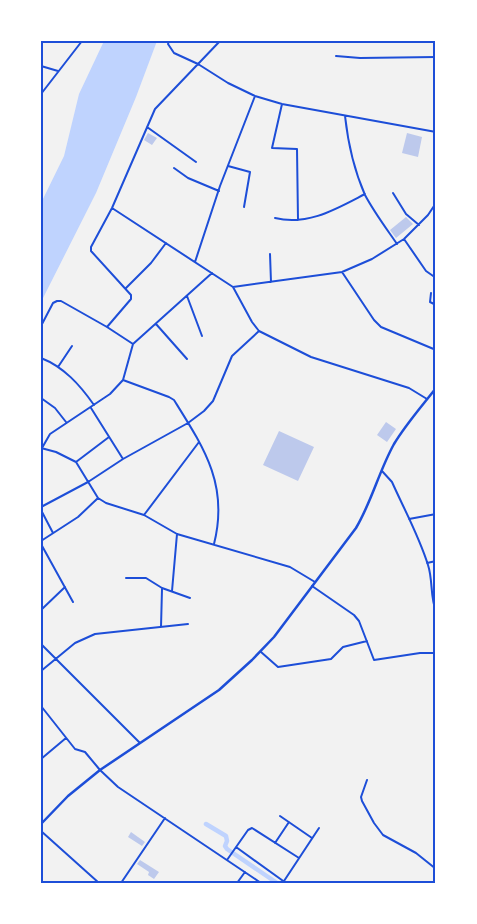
<svg xmlns="http://www.w3.org/2000/svg" width="477" height="924" font-family="'IBM Plex Sans',sans-serif">
<style>
.water{fill:#bfd3fe}
.lines{fill:none;stroke-linecap:round;stroke-linejoin:round}
.canal{stroke:#bfd3fe;stroke-width:4.5}
.building{fill:#bdc9ec}
.minor{stroke:#1d4ed8;stroke-width:2}
.tertiary{stroke:#1d4ed8;stroke-width:2.5}
.neatline{fill:none;stroke:#1d4ed8;stroke-width:2}
</style>
<rect width="100%" height="100%" fill="#f2f2f2"/>
<!-- water -->
<path class="water" d="M 104,41 L 157,41 L 136,97 L 96,193 L 41,302 L 41,203 L 64,156 L 79,94 Z"/>
<g class="lines">
<!-- canal -->
<path class="canal" d="M 206,824 L 226,836 L 227,841 L 225,846 L 227,849 L 277,883"/>
</g>
<!-- building -->
<path class="building" d="M 148,133 L 157,138 L 152,145 L 144,140 Z
M 407,133 L 422,137 L 418,157 L 402,153 Z
M 406,217 L 413,224 L 396,238 L 390,230 Z
M 386,422 L 396,429 L 387,442 L 377,435 Z
M 279,431 L 314,447 L 298,481 L 263,465 Z
M 131,832 L 145,842 L 142,846 L 128,837 Z
M 140,860 L 159,872 L 154,879 L 148,875 L 149,872 L 137,864 Z"/>
<g class="lines">
<!-- minor -->
<path class="minor" d="M 169,41 L 168,44 L 174,53 L 198,64 L 228,83 L 255,96 L 282,104 L 436,132
M 336,56 L 360,58 L 436,57
M 41,66 L 58,71
M 41,94 L 82,41
M 282,104 L 272,148 L 297,149 L 298,220
M 345,116 C 348,143 354,170 365,195 C 374,212 386,228 397,244
M 147,127 L 196,162
M 228,166 L 250,172 L 244,207
M 174,168 L 188,178 L 219,191
M 393,193 L 406,214 L 419,225
M 112,208 L 233,287 L 252,322 L 259,331 L 311,357 L 409,388 L 427,399
M 275,218 C 308,226 336,209 365,194
M 404,239 L 426,271 L 436,278
M 270,254 L 271,282
M 195,262 L 220,186 L 255,96
M 342,272 L 374,320 L 381,327 L 436,350
M 233,287 L 342,272 L 372,259 L 404,239 L 428,215 L 436,203
M 126,288 L 151,263 L 166,243
M 431,293 L 430,302 L 436,305
M 187,296 L 202,336
M 156,324 L 187,359
M 41,326 L 53,303 L 57,301 L 61,301 L 107,327 L 133,344
M 107,327 L 131,299 L 131,295 L 91,251 L 91,247 L 112,208 L 155,109 L 220,41
M 41,358 C 64,367 80,385 94,405
M 58,367 L 72,346
M 123,380 L 169,397 L 174,400 C 204,448 229,485 214,544
M 41,398 L 55,408 L 66,422
M 91,408 L 123,459
M 41,448 L 56,452 L 76,462 L 98,498 L 106,503 L 144,515 L 177,534 L 290,567 L 315,582
M 42,448 L 50,434 L 110,394 L 123,380 L 133,344 L 212,273
M 76,462 L 109,437
M 382,471 L 392,482 C 404,509 419,536 428,565 C 433,580 430,597 436,611
M 41,507 L 88,482 L 123,459 L 188,423 L 204,411 L 213,401 L 232,356 L 259,331
M 41,510 L 53,533
M 144,515 L 199,442
M 409,519 L 436,514
M 41,541 L 78,517 L 98,498
M 41,544 L 73,602
M 427,563 L 436,561
M 126,578 L 146,578 L 162,588 L 190,598
M 312,586 L 354,615 L 359,621 L 374,660 L 420,653 L 436,653
M 172,591 L 177,534
M 41,610 L 65,587
M 161,627 L 162,589
M 41,644 L 140,743
M 261,652 L 278,667 L 331,659 L 343,647 L 367,641
M 41,671 L 75,643 L 95,634 L 188,624
M 41,706 L 75,749 L 85,752 L 100,770 L 118,787 L 261,883
M 41,759 L 66,738
M 367,780 L 361,797 L 362,801 L 374,823 L 383,835 L 416,853 L 436,869
M 280,816 L 312,838
M 41,831 L 99,883
M 275,843 L 289,822
M 236,847 L 286,883
M 227,860 L 248,830 L 252,828 L 299,858
M 284,881 L 319,828
M 121,883 L 165,818
M 237,883 L 245,872"/>
<!-- tertiary -->
<path class="tertiary" d="M 41,824 L 68,796 L 100,770 L 219,690 L 252,660 L 274,637 L 356,528 C 372,501 379,471 394,444 C 406,424 422,406 436,388"/>
</g>
<!-- border -->
<rect width="477" height="924" fill="none" stroke="#ffffff" stroke-width="85"/>
<rect x="42" y="42" width="392" height="840" class="neatline"/>
</svg>
